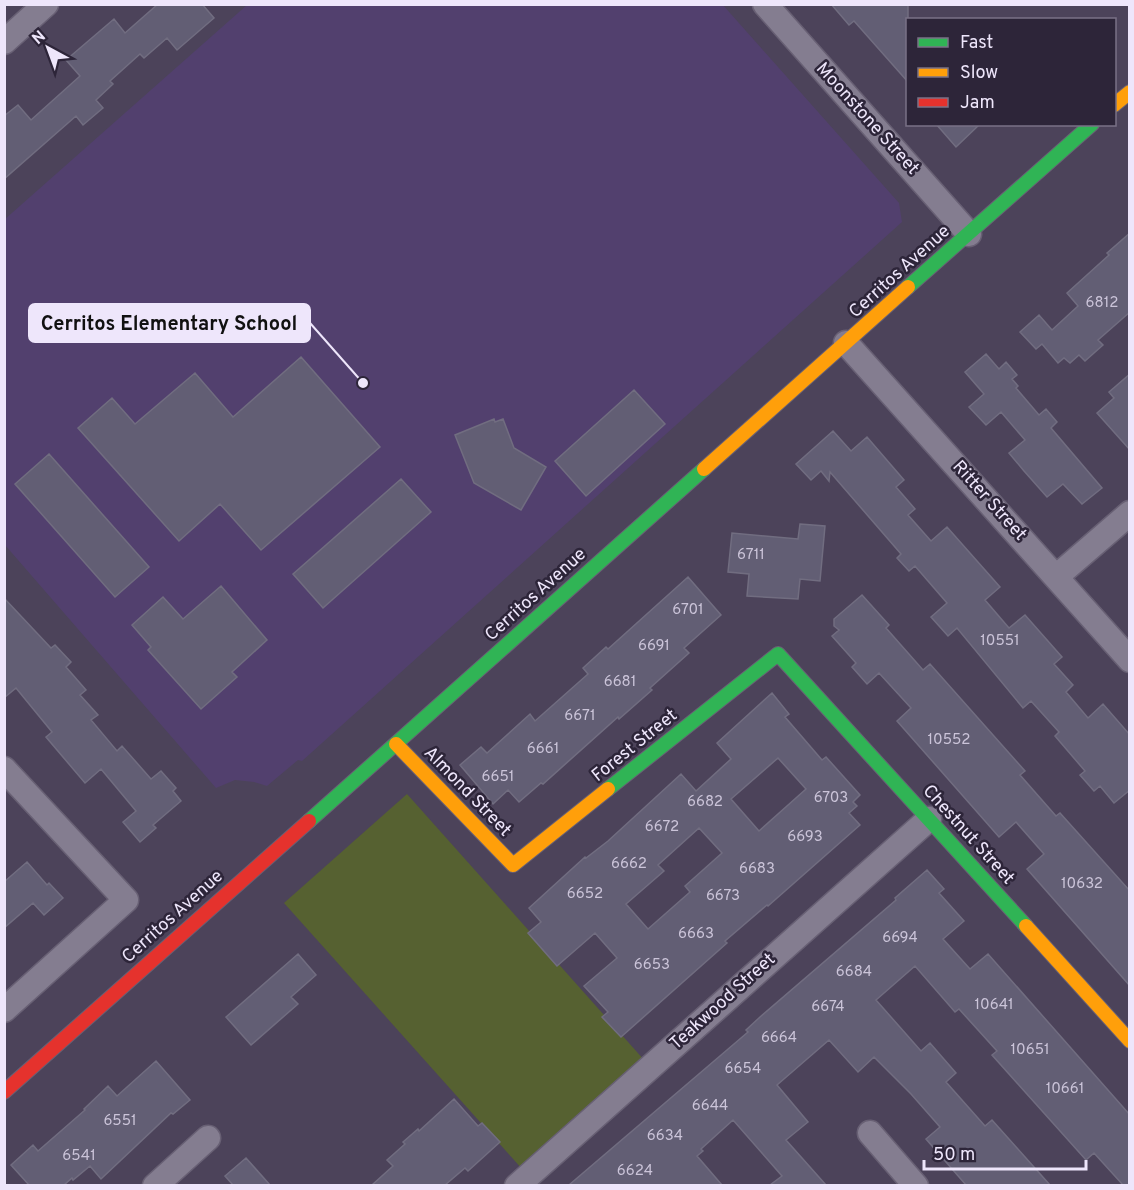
<svg xmlns="http://www.w3.org/2000/svg" width="1134" height="1190" font-family="Overpass,sans-serif">
<style>
.built{fill:#52406e}
.green{fill:#566131}
.building{fill:#625e74;stroke:#716d80;stroke-width:1.5;fill-rule:evenodd}
.lines{fill:none;stroke-linecap:round;stroke-linejoin:round}
.street-casing{stroke:#686074;stroke-width:27}
.fast-casing{stroke:#686074;stroke-width:16}
.slow-casing{stroke:#686074;stroke-width:16}
.jam-casing{stroke:#686074;stroke-width:16}
.street{stroke:#847d90;stroke-width:24}
.fast{stroke:#30b455;stroke-width:14}
.slow{stroke:#ff9f0a;stroke-width:14}
.jam{stroke:#e5322d;stroke-width:14}
.labels{text-anchor:middle;dominant-baseline:central;stroke-width:5;stroke-linejoin:round;paint-order:stroke}
.number-label{font-size:15px;fill:#cbc4d9}
.street-label{font-size:18px;fill:#eee6fb;stroke:#2d2539}
.leader{fill:none;stroke:#eee6fb;stroke-width:2}
.callout-dot{fill:#eee6fb;stroke:#2d2539;stroke-width:2}
.callout{fill:#eee6fb;stroke:#eee6fb;stroke-width:2}
.callout-label{font-size:20px;text-anchor:middle;font-weight:bold;fill:#111}
</style>
<rect width="100%" height="100%" fill="#4c435a"/>
<!-- built -->
<path class="built" d="M 722,4 L 899,203 L 902,222 L 302,761 L 298,760 L 267,786 L 254,782 L 235,780 L 216,788 L 5,545 L 4,220 L 247,5 Z"/>
<!-- green -->
<path class="green" d="M 407,794 L 645,1061 L 523,1170 L 284,903 Z"/>
<!-- building -->
<path class="building" d="M 158,4 L 202,4 L 214,18 L 177,50 L 167,38 L 144,58 L 140,54 L 110,81 L 113,84 L 96,100 L 103,108 L 83,125 L 76,116 L 4,179 L 4,116 L 18,105 L 31,120 L 80,76 L 66,60 L 114,19 L 125,33 Z
M 831,4 L 908,4 L 908,82 L 854,21 L 849,25 Z
M 936,124 L 980,124 L 956,147 Z
M 1130,233 L 1130,312 L 1098,340 L 1103,345 L 1085,361 L 1079,355 L 1070,363 L 1064,358 L 1058,363 L 1042,344 L 1036,349 L 1020,332 L 1039,315 L 1052,330 L 1078,306 L 1067,293 L 1109,255 L 1107,253 Z
M 986,354 L 999,369 L 1006,362 L 1017,375 L 1012,379 L 1018,386 L 1016,388 L 1039,415 L 1046,409 L 1057,422 L 1051,428 L 1102,488 L 1082,504 L 1063,484 L 1047,497 L 1024,471 L 1009,453 L 1025,440 L 1001,412 L 986,425 L 969,407 L 984,394 L 965,372 Z
M 301,357 L 380,447 L 261,550 L 220,504 L 179,541 L 78,428 L 112,398 L 135,424 L 195,373 L 233,417 Z
M 1130,374 L 1130,450 L 1097,413 L 1114,398 L 1109,392 Z
M 634,390 L 665,424 L 586,496 L 555,461 Z
M 494,419 L 495,422 L 503,419 L 514,448 L 546,467 L 521,510 L 474,483 L 455,435 Z
M 833,431 L 851,451 L 867,437 L 904,480 L 896,487 L 915,509 L 908,515 L 931,541 L 947,527 L 1000,587 L 985,600 L 1009,628 L 1025,615 L 1062,657 L 1054,664 L 1073,685 L 1066,692 L 1088,718 L 1103,704 L 1130,735 L 1130,790 L 1114,803 L 1100,786 L 1094,791 L 1080,775 L 1085,771 L 1055,736 L 1059,732 L 1031,701 L 1023,708 L 957,628 L 948,636 L 931,617 L 947,603 L 915,566 L 909,571 L 897,558 L 901,554 L 830,472 L 829,481 L 821,471 L 811,480 L 796,464 Z
M 49,454 L 149,567 L 115,597 L 15,484 Z
M 401,479 L 431,512 L 323,608 L 293,574 Z
M 800,524 L 825,526 L 820,581 L 800,579 L 798,599 L 747,596 L 749,574 L 728,572 L 732,533 L 798,539 Z
M 688,577 L 721,615 L 684,648 L 689,653 L 650,688 L 652,690 L 619,719 L 618,717 L 543,784 L 541,783 L 519,802 L 508,790 L 493,804 L 460,765 L 481,747 L 487,753 L 530,714 L 535,721 L 588,674 L 583,668 L 606,647 L 608,649 Z
M 221,586 L 267,640 L 232,672 L 237,677 L 201,709 L 148,650 L 151,647 L 132,625 L 163,597 L 183,619 Z
M 862,595 L 889,625 L 886,628 L 923,670 L 930,664 L 1025,771 L 1020,775 L 1056,816 L 1060,813 L 1130,891 L 1130,986 L 1027,869 L 1044,854 L 1016,822 L 999,837 L 897,721 L 911,708 L 879,673 L 867,684 L 852,667 L 856,663 L 832,636 L 839,630 L 834,626 L 834,619 Z
M 4,598 L 51,648 L 55,645 L 71,662 L 66,667 L 86,690 L 80,695 L 98,715 L 91,720 L 117,751 L 122,746 L 151,779 L 161,771 L 176,788 L 173,791 L 181,801 L 153,825 L 156,828 L 140,842 L 123,822 L 136,811 L 101,769 L 85,783 L 46,737 L 52,732 L 16,688 L 4,698 Z
M 772,693 L 789,714 L 785,717 L 822,760 L 826,757 L 860,795 L 853,802 L 857,806 L 849,813 L 860,825 L 768,906 L 767,905 L 725,941 L 727,943 L 621,1037 L 602,1017 L 608,1012 L 584,986 L 617,958 L 595,933 L 557,966 L 528,933 L 541,922 L 529,908 L 585,857 L 586,858 L 608,841 L 681,774 L 696,791 L 731,759 L 717,743 ZM 778,758 L 806,789 L 759,831 L 731,799 ZM 699,828 L 722,853 L 685,886 L 690,892 L 648,929 L 626,904 L 664,871 L 658,865 Z
M 27,862 L 47,885 L 49,883 L 63,898 L 44,915 L 33,903 L 4,928 L 4,882 Z
M 927,870 L 944,889 L 939,893 L 964,921 L 943,939 L 970,969 L 988,954 L 1130,1115 L 1130,1185 L 1123,1185 L 1094,1153 L 1086,1160 L 992,1055 L 997,1051 L 959,1009 L 955,1012 L 915,966 L 876,1000 L 921,1051 L 930,1043 L 956,1073 L 946,1082 L 985,1126 L 992,1120 L 1050,1185 L 966,1185 L 926,1139 L 940,1127 L 911,1094 L 874,1057 L 858,1072 L 829,1040 L 777,1085 L 808,1122 L 786,1140 L 826,1185 L 770,1185 L 782,1176 L 733,1120 L 701,1149 L 703,1151 L 697,1156 L 722,1185 L 569,1185 L 748,1032 L 746,1030 L 760,1017 L 896,900 L 895,898 Z
M 298,954 L 316,975 L 291,997 L 298,1004 L 251,1045 L 226,1017 Z
M 156,1061 L 190,1100 L 173,1114 L 171,1113 L 101,1179 L 90,1166 L 73,1180 L 72,1178 L 64,1185 L 29,1185 L 11,1165 L 33,1145 L 38,1151 L 85,1110 L 84,1109 L 108,1086 L 117,1096 Z
M 454,1099 L 478,1126 L 482,1123 L 500,1142 L 468,1171 L 465,1168 L 445,1185 L 372,1185 L 393,1166 L 387,1160 L 405,1144 L 403,1142 L 418,1129 L 419,1131 Z
M 246,1158 L 270,1185 L 233,1185 L 225,1176 Z"/>
<g class="lines">
<!-- street casing -->
<g class="street-casing">
<path id="street" d="M 765,4 L 969,234
M 4,42 L 46,4
M 846,343 L 1130,660
M 1056,577 L 1130,513
M 4,769 L 126,900 L 4,1010
M 870,1133 L 916,1186
M 155,1186 L 208,1138
M 517,1186 L 929,819"/>
</g>
<!-- fast casing -->
<g class="fast-casing">
<path id="fast" d="M 908,287 L 1092,124
M 608,789 L 778,654 L 1026,926
M 309,821 L 704,469"/>
</g>
<!-- slow casing -->
<g class="slow-casing">
<path id="slow" d="M 1114,105 L 1130,92
M 704,469 L 908,287
M 396,744 L 513,865 L 608,789
M 1026,926 L 1130,1041"/>
</g>
<!-- jam casing -->
<g class="jam-casing">
<path id="jam" d="M 4,1092 L 309,821"/>
</g>
<!-- street -->
<use href="#street" class="street"/>
<!-- fast -->
<use href="#fast" class="fast"/>
<!-- slow -->
<use href="#slow" class="slow"/>
<!-- jam -->
<use href="#jam" class="jam"/>
</g>
<g class="labels">
<!-- number labels -->
<g class="number-label">
<text x="1102" y="303">6812</text>
<text x="751" y="555">6711</text>
<text x="688" y="610">6701</text>
<text x="1000" y="641">10551</text>
<text x="654" y="646">6691</text>
<text x="620" y="682">6681</text>
<text x="580" y="716">6671</text>
<text x="949" y="740">10552</text>
<text x="543" y="749">6661</text>
<text x="498" y="777">6651</text>
<text x="831" y="798">6703</text>
<text x="705" y="802">6682</text>
<text x="662" y="827">6672</text>
<text x="805" y="837">6693</text>
<text x="629" y="864">6662</text>
<text x="757" y="869">6683</text>
<text x="1082" y="884">10632</text>
<text x="585" y="894">6652</text>
<text x="723" y="896">6673</text>
<text x="696" y="934">6663</text>
<text x="900" y="938">6694</text>
<text x="652" y="965">6653</text>
<text x="854" y="972">6684</text>
<text x="994" y="1005">10641</text>
<text x="828" y="1007">6674</text>
<text x="779" y="1038">6664</text>
<text x="1030" y="1050">10651</text>
<text x="743" y="1069">6654</text>
<text x="1065" y="1089">10661</text>
<text x="710" y="1106">6644</text>
<text x="120" y="1121">6551</text>
<text x="665" y="1136">6634</text>
<text x="79" y="1156">6541</text>
<text x="635" y="1171">6624</text>
</g>
<!-- street labels -->
<g class="street-label">
<text transform="translate(867 119) rotate(48)">Moonstone Street</text>
<text transform="translate(900 272) rotate(-42)">Cerritos Avenue</text>
<text transform="translate(989 501) rotate(48)">Ritter Street</text>
<text transform="translate(536 595) rotate(-42)">Cerritos Avenue</text>
<text transform="translate(635 746) rotate(-39)">Forest Street</text>
<text transform="translate(467 792) rotate(46)">Almond Street</text>
<text transform="translate(968 835) rotate(48)">Chestnut Street</text>
<text transform="translate(173 917) rotate(-42)">Cerritos Avenue</text>
<text transform="translate(723 1002) rotate(-42)">Teakwood Street</text>
</g>
</g>
<!-- callouts -->
<path class="leader" d="M363 383L310 323"/>
<circle class="callout-dot" cx="363" cy="383" r="6"/>
<rect class="callout" x="29" y="304" width="281" height="38" rx="6"/>
<g class="callout-label">
<text x="169" y="330">Cerritos Elementary School</text>
</g>
<!-- border -->
<rect width="1134" height="1190" fill="none" stroke="#eee6fb" stroke-width="12"/>
<!-- legend -->
<rect x="906" y="18" width="210" height="108" fill="#2d2539" stroke="#7a7287" stroke-width="1.5"/>
<rect x="918" y="38" width="30" height="9" fill="#30b455" stroke="#7a7287" stroke-width="1.5"/>
<text x="960" y="48" font-size="18" fill="#eee6fb">Fast</text>
<rect x="918" y="68" width="30" height="9" fill="#ff9f0a" stroke="#7a7287" stroke-width="1.5"/>
<text x="960" y="78" font-size="18" fill="#eee6fb">Slow</text>
<rect x="918" y="98" width="30" height="9" fill="#e5322d" stroke="#7a7287" stroke-width="1.5"/>
<text x="960" y="108" font-size="18" fill="#eee6fb">Jam</text>
<!-- north arrow -->
<g transform="translate(48 48) rotate(319)" stroke="#2d2539" stroke-width="4.5" paint-order="stroke">
<path d="M0-4.5L10 22L0 15L-10 22Z" fill="#eee6fb"/>
<text y="-9" font-size="16" font-weight="bold" text-anchor="middle" fill="#eee6fb">N</text>
</g>
<!-- scale -->
<path d="M924 1160v9h162v-9" fill="none" stroke="#eee6fb" stroke-width="3"/>
<text x="933" y="1160" font-size="18" fill="#eee6fb" stroke="#2d2539" stroke-width="4.5" paint-order="stroke">50 m</text>
</svg>
